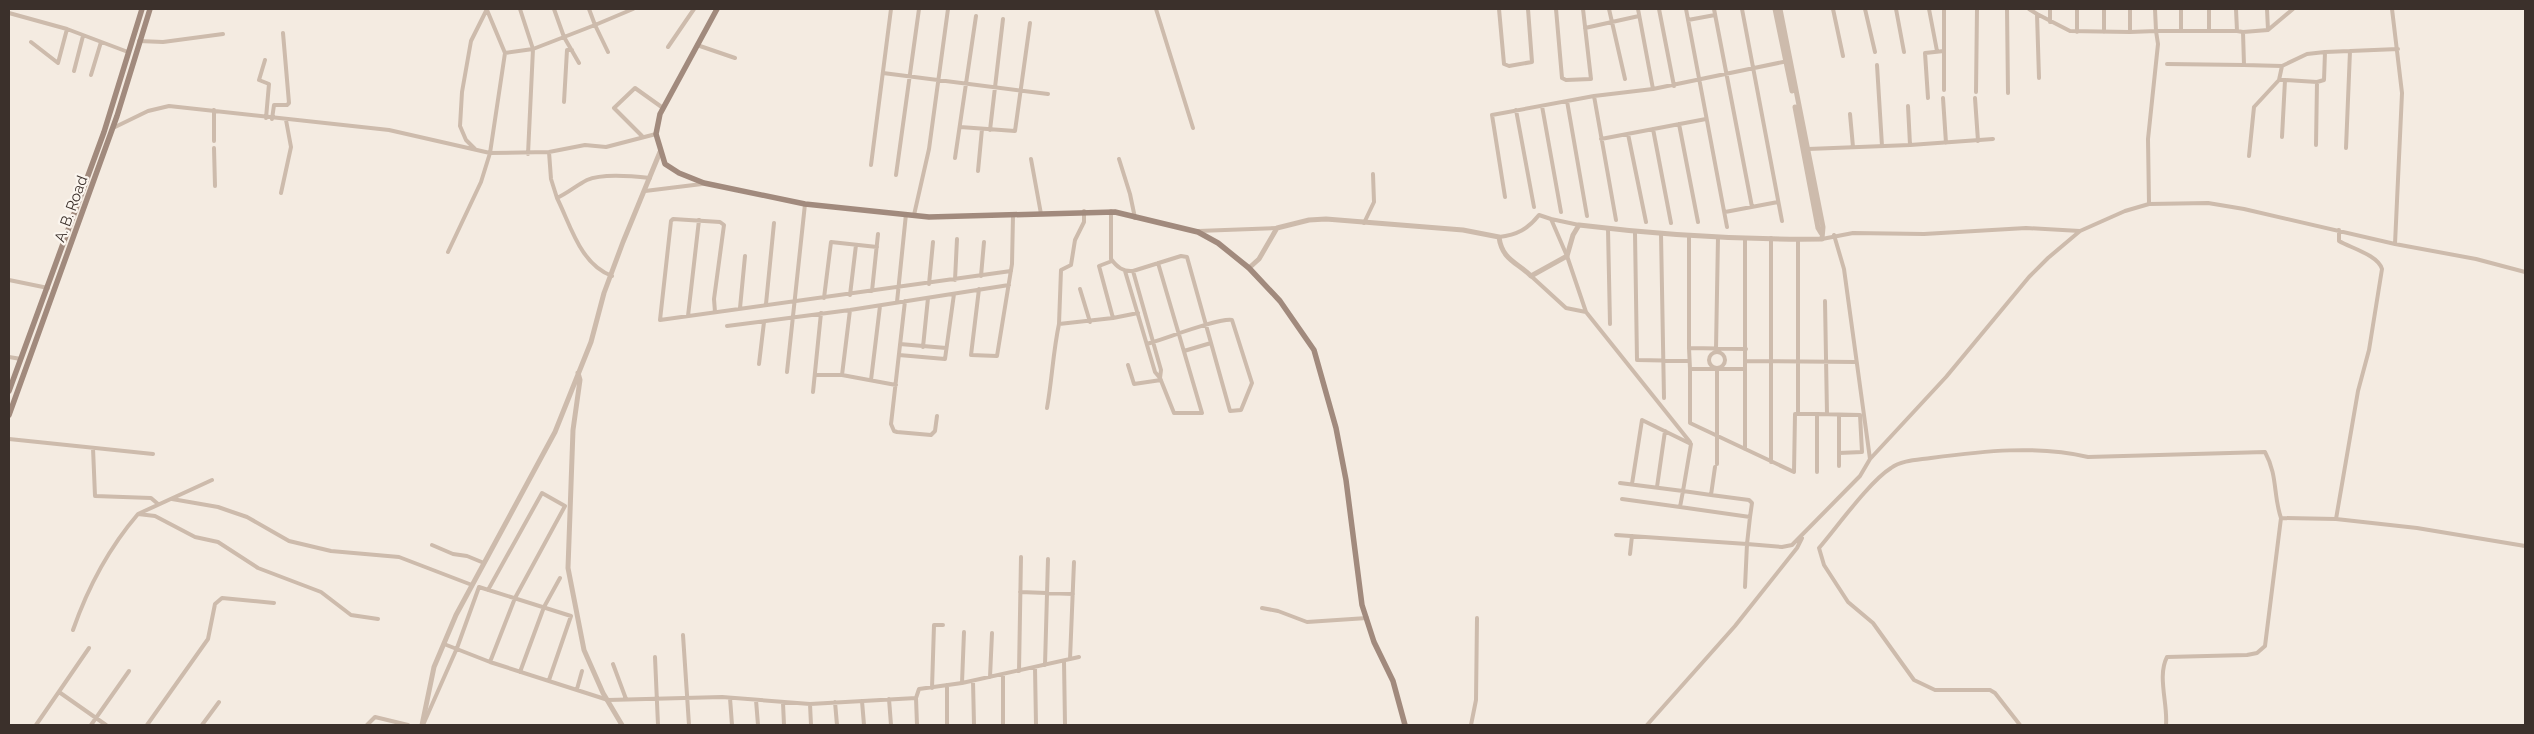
<svg xmlns="http://www.w3.org/2000/svg" width="2534" height="734" font-family="Raleway,sans-serif">
<style>
.lines{fill:none;stroke-linecap:round;stroke-linejoin:round}
.minor{stroke:#cdbbac;stroke-width:4}
.tertiary{stroke:#cdbbac;stroke-width:5}
.secondary{stroke:#a18a7d;stroke-width:5.5}
.labels{text-anchor:middle;dominant-baseline:central;stroke-width:4.5;stroke-linejoin:round;paint-order:stroke}
.street-label{font-size:15px;fill:#3b302b;stroke:#fbf5ee}
</style>
<rect width="100%" height="100%" fill="#f4ebe1"/>
<g class="lines">
<!-- minor -->
<path class="minor" d="M 589,9 L 595,25 L 633,9
M 1156,9 L 1193,128
M 1499,9 L 1504,64 L 1509,66 L 1532,62 L 1528,9
M 1556,9 L 1562,78 L 1566,80 L 1591,79 L 1583,9
M 1609,9 L 1625,79
M 1638,9 L 1653,89
M 1659,9 L 1674,86
M 1686,9 L 1727,227
M 1714,9 L 1752,207
M 1742,9 L 1782,221
M 1833,9 L 1843,56
M 1865,9 L 1875,52
M 1896,9 L 1904,52
M 1929,9 L 1937,51
M 1944,9 L 1944,90
M 2007,9 L 2008,93
M 2029,9 L 2037,14 L 2039,78
M 2050,9 L 2050,22
M 2077,9 L 2077,32
M 2104,9 L 2104,32
M 2130,9 L 2130,32 L 2156,31 L 2158,44 L 2148,139 L 2149,204
M 2155,9 L 2156,31 L 2181,31
M 2181,9 L 2181,31 L 2209,31
M 2209,9 L 2209,31 L 2237,31
M 2236,9 L 2237,31 L 2243,32 L 2244,65 L 2282,66
M 2392,9 L 2402,93 L 2395,244
M 487,10 L 505,53 L 533,49 L 520,9
M 9,13 L 67,29 L 128,52
M 2037,14 L 2070,31 L 2130,32
M 1688,20 L 1715,15
M 1585,28 L 1639,16
M 2268,30 L 2293,9
M 2243,32 L 2268,30 L 2267,9
M 139,41 L 163,42 L 223,34
M 31,42 L 58,63 L 67,29
M 697,45 L 735,58
M 668,47 L 694,9
M 265,60 L 259,80 L 269,84 L 266,118
M 579,63 L 564,37 L 595,25 L 608,52
M 2167,64 L 2244,65
M 1877,65 L 1882,146
M 74,71 L 83,36
M 883,73 L 1048,94
M 91,75 L 101,42
M 2279,80 L 2282,66 L 2307,54 L 2325,52
M 1976,92 L 1977,9
M 1594,96 L 1616,220
M 1928,98 L 1925,53 L 1944,51
M 1943,98 L 1946,143
M 1975,98 L 1978,141
M 1567,101 L 1587,216
M 564,102 L 567,50 L 572,50
M 1542,106 L 1561,212
M 1908,106 L 1910,145 L 1993,139
M 214,110 L 214,141
M 1516,110 L 1534,207
M 1850,114 L 1853,147
M 272,119 L 274,105 L 287,105 L 289,103 L 283,33
M 1679,124 L 1698,222
M 960,127 L 1015,131 L 1030,23
M 113,128 L 148,111 L 169,106 L 389,130 L 490,153 L 549,152 L 585,145 L 606,147 L 656,134
M 1653,129 L 1671,223
M 990,130 L 1003,19
M 1628,134 L 1646,222
M 642,136 L 614,108 L 635,88 L 663,108
M 2282,137 L 2285,80 L 2317,82
M 1601,139 L 1706,119
M 2316,145 L 2317,82 L 2324,80 L 2325,52 L 2350,51
M 214,148 L 215,186
M 2346,148 L 2350,51 L 2398,49
M 475,149 L 466,140 L 460,126 L 462,92 L 471,41 L 487,9
M 1808,149 L 1910,145
M 549,152 L 551,179 L 557,198
M 528,154 L 533,49 L 564,37 L 554,9
M 2249,156 L 2254,107 L 2279,80 L 2285,80
M 955,158 L 976,16
M 1031,159 L 1041,214
M 1119,159 L 1130,194 L 1135,218
M 871,165 L 891,9
M 978,171 L 982,129
M 896,175 L 919,9
M 645,191 L 702,184
M 281,193 L 291,147 L 286,120
M 1505,197 L 1492,115 L 1594,96 L 1653,89 L 1788,61
M 1111,211 L 1111,259 C 1117,267 1123,272 1133,271 L 1181,256 L 1187,257 L 1230,411 L 1241,410 L 1252,383 L 1232,320 C 1218,318 1170,337 1153,342 L 1147,344
M 1725,212 L 1778,202
M 914,215 L 929,149 L 948,9
M 1551,219 L 1579,225
M 1364,223 L 1374,202 L 1373,174
M 1608,229 L 1610,324
M 1198,231 L 1277,228
M 1635,233 L 1637,360 L 1689,361
M 1661,234 L 1664,398
M 1689,236 L 1689,348
M 1499,237 C 1517,235 1528,229 1539,215 L 1551,219 L 1567,256 L 1586,312 L 1566,308 L 1531,276
M 1771,238 L 1771,462
M 1798,239 L 1798,414
M 1822,239 L 1853,233 L 1924,234 L 2026,228 L 2080,231
M 448,252 L 481,182 L 490,153 L 505,53
M 1158,263 L 1202,413 L 1174,413 L 1160,378
M 1125,271 L 1155,372 L 1160,378 L 1161,370 L 1133,271
M 612,276 C 580,264 571,226 557,198 C 568,193 577,185 587,180 C 602,173 633,176 650,178
M 981,276 L 984,242
M 9,280 L 48,288
M 955,280 L 957,239
M 929,284 L 933,242
M 979,289 L 971,355 L 997,356 L 1012,264 L 1013,216
M 1080,289 L 1090,322
M 872,291 L 878,234
M 850,295 L 856,245
M 824,298 L 831,242 L 877,247
M 905,301 L 891,424 L 894,431 L 897,432 L 931,435 L 935,431 L 937,416
M 1825,301 L 1827,414
M 897,302 L 906,214
M 766,304 L 774,223
M 740,308 L 745,256
M 715,312 L 714,299 L 724,225 L 720,222 L 673,219 L 671,221 L 660,320 L 1011,271
M 1586,312 L 1690,442
M 688,316 L 699,220
M 1113,318 L 1138,313
M 1059,324 L 1061,270 L 1071,265 L 1075,240 L 1084,222 L 1084,211
M 727,326 L 850,310 L 1009,285
M 900,344 L 946,348
M 923,347 L 928,298
M 1716,349 L 1718,237
M 1184,351 L 1211,343
M1709 360a8 8 0 1 1 16 0a8 8 0 1 1-16 0Z
M 899,355 L 945,359 L 954,294
M 9,357 L 21,359
M 1745,361 L 1855,362
M 759,364 L 764,322
M 1128,365 L 1134,384 L 1161,380
M 1690,369 L 1689,348 L 1746,349
M 1717,369 L 1717,464
M 1745,369 L 1690,369 L 1690,423 L 1794,472 L 1795,414 L 1817,414 L 1817,472
M 787,372 L 805,204
M 815,375 L 842,375 L 896,385
M 842,375 L 850,310
M 871,380 L 880,306
M 813,392 L 821,313
M 1047,408 C 1052,380 1053,352 1059,324 L 1113,318 L 1099,266 L 1112,261
M 1817,414 L 1860,415 L 1862,452 L 1839,453
M 1839,415 L 1839,466
M 9,439 L 153,454
M 93,448 L 95,496 L 151,498 L 158,504
M 1745,449 L 1745,238
M 1870,459 L 1946,377 L 2029,277 L 2048,258 L 2080,231 L 2125,211 L 2149,204 L 2208,203 L 2244,209 L 2395,244 L 2476,259 L 2525,272
M 1620,483 L 1683,491 L 1680,507 L 1622,499
M 1632,484 L 1642,420 L 1691,444 L 1683,491 L 1711,495 L 1715,467
M 1657,487 L 1665,431
M 1711,495 L 1749,500 L 1752,503 L 1750,517
M 172,499 L 218,507 L 247,517 L 289,541 L 331,551 L 399,557 L 472,585
M 138,514 L 212,480
M 2281,518 L 2336,519 L 2417,528 L 2525,546
M 2336,519 L 2358,391 L 2369,350 L 2382,269 C 2378,255 2351,248 2339,241 L 2339,230
M 1616,535 L 1747,544 L 1750,517 L 1680,507
M 432,545 L 453,554 L 467,556 L 484,563
M 1630,554 L 1632,536
M 1745,587 L 1747,544 L 1782,547 L 1792,545 L 1860,476 L 1870,459 L 1844,269 L 1834,235
M 488,590 L 542,493 L 565,506 L 515,598 L 490,662
M 1020,592 L 1073,594
M 1262,608 L 1278,611 L 1307,622 L 1367,618
M 73,630 C 88,587 108,549 138,514 L 155,516 L 195,537 L 218,542 L 258,568 L 321,592 L 351,615 L 378,619
M 683,635 L 689,725
M 444,644 L 490,662 L 608,700 L 722,697 L 810,704 L 916,698
M 655,657 L 658,725
M 1070,659 L 1074,562
M 1064,661 L 1065,725
M 613,664 L 626,699
M 1045,665 L 1048,559
M 1035,667 L 1036,725
M 1019,671 L 1021,557
M 520,672 L 544,607 L 560,578
M 1003,674 L 1003,725
M 990,677 L 992,633
M 973,681 L 974,725
M 962,683 L 964,632
M 932,688 L 934,625 L 943,625
M 577,689 L 582,671
M 59,692 L 106,725
M 730,698 L 732,725
M 889,699 L 891,725
M 756,700 L 758,725
M 862,701 L 864,725
M 835,702 L 837,725
M 783,703 L 784,725
M 810,704 L 811,725
M 36,725 L 89,648
M 91,725 L 129,671
M 147,725 L 208,639 L 215,604 L 222,598 L 274,603
M 202,725 L 219,702
M 367,725 L 375,717 L 408,725
M 423,725 L 457,648 L 479,587 L 571,616 L 549,680
M 917,725 L 916,698 L 919,689 L 962,683 L 1079,657
M 947,725 L 947,685
M 1471,725 L 1476,700 L 1477,618
M 1647,725 L 1735,626 L 1797,548 L 1802,538
M 2020,725 L 1995,693 L 1990,690 L 1935,690 L 1914,680 L 1873,623 L 1848,602 L 1824,565 L 1819,548 C 1837,527 1870,481 1891,468 C 1902,460 1918,460 1931,458 C 1983,451 2037,445 2088,457 L 2265,452 C 2278,476 2273,495 2281,518 L 2265,646 L 2257,653 L 2247,655 L 2167,657 C 2157,676 2168,704 2166,725"/>
<!-- tertiary -->
<path class="tertiary" d="M 1775,9 L 1792,91
M 1795,107 L 1818,228 L 1821,233
M 1249,268 L 1259,259 L 1277,228 L 1309,220 L 1326,219 L 1463,230 L 1499,237 C 1502,260 1517,262 1531,276 L 1567,256 L 1573,235 L 1579,225 C 1660,235 1741,240 1822,239 L 1823,227 L 1780,9
M 578,373 L 580,380 L 573,430 L 568,568 L 584,650 L 603,693 L 622,725
M 422,725 L 434,667 L 456,615 L 555,432 L 591,342 L 604,293 L 623,242 L 660,152"/>
<!-- secondary -->
<path class="secondary" d="M 717,9 L 660,114 L 656,134 L 665,164 L 679,173 L 704,183 L 805,204 L 929,217 L 1115,212 L 1198,232 L 1218,243 L 1249,268 L 1280,301 L 1314,350 L 1336,428 L 1346,480 L 1362,605 L 1374,642 L 1393,681 L 1405,725
M 9,391 L 104,132 L 142,9
M 9,415 L 117,116 L 150,9"/>
</g>
<g class="labels">
<!-- street labels -->
<g class="street-label">
<text transform="translate(71 209) rotate(-70)">A. B. Road</text>
</g>
</g>
<!-- border -->
<rect width="2534" height="734" fill="none" stroke="#3b302b" stroke-width="20"/>
</svg>
